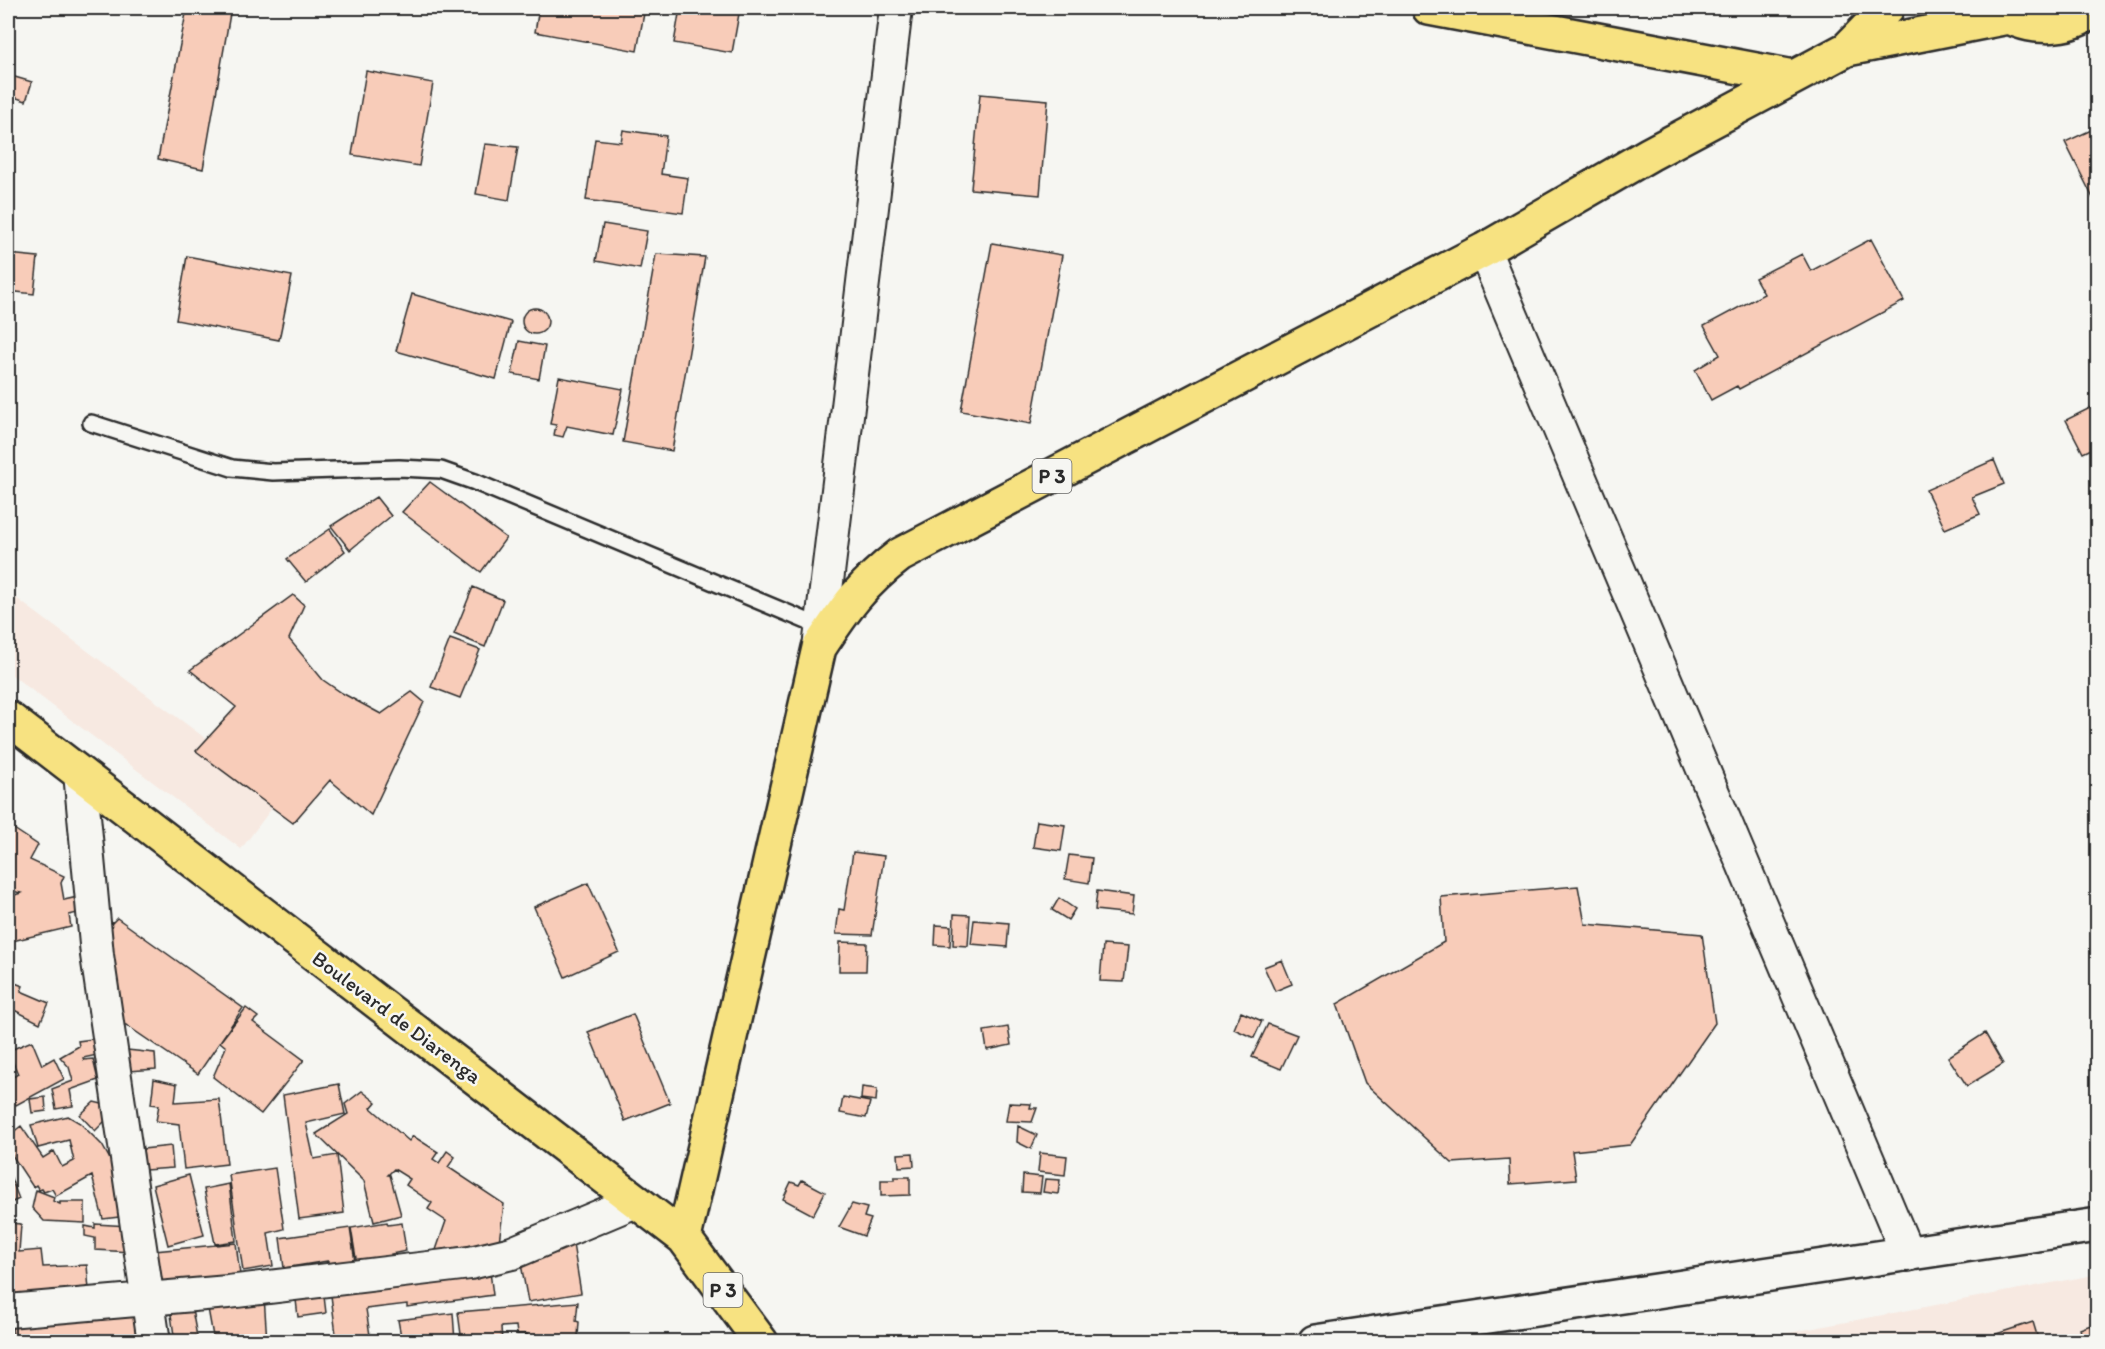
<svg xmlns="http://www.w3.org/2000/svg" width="2105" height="1349" font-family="Itim,sans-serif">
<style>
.built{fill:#f7e9e1}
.building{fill:#f8ccb9;stroke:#2b2b2b;stroke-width:1.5}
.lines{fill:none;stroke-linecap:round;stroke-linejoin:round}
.service-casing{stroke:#2b2b2b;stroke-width:20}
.minor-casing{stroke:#2b2b2b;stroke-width:36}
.secondary-casing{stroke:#2b2b2b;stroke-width:38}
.primary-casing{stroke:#2b2b2b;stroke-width:38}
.service{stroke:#f6f6f2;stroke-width:15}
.minor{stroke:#f6f6f2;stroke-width:32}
.secondary{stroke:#f6f6f2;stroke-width:33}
.primary{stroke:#f7e281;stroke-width:33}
.labels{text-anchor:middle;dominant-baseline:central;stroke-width:5;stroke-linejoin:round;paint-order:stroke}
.shield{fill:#f6f6f2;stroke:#686867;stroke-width:1.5}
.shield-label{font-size:20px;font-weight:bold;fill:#2b2b2b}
.street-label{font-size:21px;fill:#2b2b2b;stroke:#f6f6f2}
</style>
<rect width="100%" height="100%" fill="#f6f6f2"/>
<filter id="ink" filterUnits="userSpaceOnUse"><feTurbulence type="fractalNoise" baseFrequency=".0167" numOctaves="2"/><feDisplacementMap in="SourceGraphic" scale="12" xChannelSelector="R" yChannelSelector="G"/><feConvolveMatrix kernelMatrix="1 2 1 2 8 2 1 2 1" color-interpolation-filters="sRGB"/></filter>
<g filter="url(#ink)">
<!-- built -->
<path class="built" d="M 8,592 L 282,795 L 241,849 L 8,672 Z
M 2094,1275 L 2097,1285 L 2097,1341 L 1740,1342 Z"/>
<!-- building -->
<path class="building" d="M 187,8 L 231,8 L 203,169 L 158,159 Z
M 539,8 L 645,8 L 637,51 L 535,32 Z
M 680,8 L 740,8 L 732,53 L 674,43 Z
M 366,71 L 433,83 L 419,166 L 352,155 Z
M 8,75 L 32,82 L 26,101 L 8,95 Z
M 980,94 L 1048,100 L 1040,195 L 971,189 Z
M 2098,127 L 2098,208 L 2065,142 Z
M 623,130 L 666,136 L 661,174 L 688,178 L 683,213 L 586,200 L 595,139 L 621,142 Z
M 485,144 L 518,147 L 509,200 L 476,194 Z
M 603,224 L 647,231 L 640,269 L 596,261 Z
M 1871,239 L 1904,301 L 1739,389 L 1737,386 L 1711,400 L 1695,370 L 1720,355 L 1704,326 L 1764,294 L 1755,278 L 1802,254 L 1811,271 Z
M 992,243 L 1062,255 L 1031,424 L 961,411 Z
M 8,254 L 38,257 L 34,294 L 8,291 Z
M 656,254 L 705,257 L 672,451 L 623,442 Z
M 187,256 L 292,276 L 279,340 L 176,320 Z
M 412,294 L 511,322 L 496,379 L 396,351 Z
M522 321a13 13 0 1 1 26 0a13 13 0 1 1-26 0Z
M 519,341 L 545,346 L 539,379 L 512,374 Z
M 559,377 L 623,389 L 613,435 L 567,426 L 563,437 L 554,435 L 556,425 L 550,424 Z
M 2098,404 L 2098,446 L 2083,453 L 2066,420 Z
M 1994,460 L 2004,484 L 1972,497 L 1980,514 L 1945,529 L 1926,490 Z
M 430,482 L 506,538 L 481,572 L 402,512 Z
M 376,497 L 391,516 L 350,550 L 331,526 Z
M 330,529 L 345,551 L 306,582 L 287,559 Z
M 473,587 L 503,600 L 485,647 L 454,634 Z
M 293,595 L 304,605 L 289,639 L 323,680 L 342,693 L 381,714 L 412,692 L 424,702 L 371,815 L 330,780 L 293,823 L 196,751 L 236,707 L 190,670 Z
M 450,639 L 480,650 L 460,698 L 431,687 Z
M 1037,821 L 1065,825 L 1061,851 L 1033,847 Z
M 8,825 L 38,845 L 30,860 L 64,876 L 61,883 L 64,900 L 82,896 L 85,911 L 69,915 L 71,927 L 8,942 L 8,897 L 21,893 L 8,890 Z
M 853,852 L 884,856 L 872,935 L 836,934 L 839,909 L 844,910 Z
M 1069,855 L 1092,858 L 1089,883 L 1065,879 Z
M 588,883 L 619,952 L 565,977 L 534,907 Z
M 1578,886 L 1585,924 L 1702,934 L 1715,1023 L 1630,1145 L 1572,1151 L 1576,1179 L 1510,1184 L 1509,1159 L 1452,1163 L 1365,1083 L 1337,1004 L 1444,942 L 1441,897 Z
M 1097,891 L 1134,896 L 1132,914 L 1095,910 Z
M 1059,898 L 1075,909 L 1068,920 L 1052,910 Z
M 954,914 L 970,915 L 968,946 L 953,945 Z
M 117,918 L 243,1008 L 198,1074 L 126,1025 L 116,1024 L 106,929 Z
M 974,920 L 1009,923 L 1007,947 L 971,944 Z
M 936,925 L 951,926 L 950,946 L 935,945 Z
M 840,942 L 867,943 L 866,971 L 839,971 Z
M 1103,945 L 1128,947 L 1124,982 L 1100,981 Z
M 1282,960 L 1292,984 L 1275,991 L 1264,967 Z
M 12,982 L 23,986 L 21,991 L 49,1003 L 40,1023 L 8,1007 L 8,983 L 12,984 Z
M 246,1008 L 258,1017 L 253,1022 L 304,1060 L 261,1114 L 213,1077 L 226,1047 L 220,1042 Z
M 1241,1012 L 1262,1021 L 1254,1038 L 1234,1029 Z
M 633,1014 L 670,1103 L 625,1121 L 588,1032 Z
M 1268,1024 L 1297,1035 L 1281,1069 L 1252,1057 Z
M 1008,1027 L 1011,1045 L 987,1050 L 984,1031 Z
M 1985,1033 L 2003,1064 L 1967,1086 L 1948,1057 Z
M 100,1038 L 102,1054 L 83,1058 L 84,1060 L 93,1059 L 98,1080 L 70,1090 L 73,1106 L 56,1109 L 52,1089 L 73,1081 L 69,1067 L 60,1057 L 79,1046 L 78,1041 Z
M 32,1041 L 42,1065 L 54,1058 L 64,1079 L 16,1105 L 8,1091 L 8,1080 L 18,1074 L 8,1051 Z
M 127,1050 L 155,1053 L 156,1069 L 129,1071 Z
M 154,1079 L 177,1084 L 175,1102 L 219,1099 L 227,1164 L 184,1169 L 179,1124 L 156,1121 L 159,1105 L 151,1104 Z
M 339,1084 L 345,1114 L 306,1123 L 314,1159 L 337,1155 L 344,1213 L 299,1219 L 283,1095 Z
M 862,1087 L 877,1089 L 876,1101 L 861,1099 Z
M 362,1091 L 376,1102 L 371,1108 L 409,1141 L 413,1136 L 438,1152 L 433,1159 L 439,1163 L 447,1151 L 455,1157 L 448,1167 L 504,1204 L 499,1242 L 436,1250 L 446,1221 L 428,1209 L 432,1203 L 406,1185 L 410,1179 L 394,1169 L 388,1175 L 390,1175 L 401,1215 L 374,1222 L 364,1181 L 316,1134 L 348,1114 L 345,1104 Z
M 111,1095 L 108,1118 L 95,1131 L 80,1115 L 94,1102 L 102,1104 L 101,1097 Z
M 45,1097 L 46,1111 L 32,1113 L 30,1099 Z
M 843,1097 L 870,1102 L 866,1118 L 840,1113 Z
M 1009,1103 L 1031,1104 L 1030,1108 L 1037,1108 L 1032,1122 L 1006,1121 Z
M 68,1116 L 80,1123 L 102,1145 L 116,1170 L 127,1216 L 103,1219 L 92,1176 L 56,1196 L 52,1189 L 44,1192 L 42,1189 L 39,1190 L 36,1185 L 33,1187 L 8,1149 L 8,1136 L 21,1126 L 43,1158 L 54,1151 L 62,1167 L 74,1161 L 69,1140 L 38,1148 L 31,1125 Z
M 1018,1126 L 1037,1135 L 1031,1149 L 1017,1142 Z
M 171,1146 L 173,1168 L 145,1170 L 143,1149 Z
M 913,1153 L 914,1166 L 899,1167 L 898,1154 Z
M 1040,1153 L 1067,1156 L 1065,1175 L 1038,1172 Z
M 275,1168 L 284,1229 L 268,1233 L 273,1266 L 243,1271 L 229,1175 Z
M 9,1173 L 19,1199 L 8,1204 L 8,1174 Z
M 189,1175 L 204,1235 L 168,1245 L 153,1185 Z
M 1023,1175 L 1042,1177 L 1040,1193 L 1022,1192 Z
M 894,1177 L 910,1177 L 910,1195 L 881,1196 L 881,1180 L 894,1180 Z
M 1045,1179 L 1060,1180 L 1058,1194 L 1043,1192 Z
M 802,1180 L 825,1192 L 813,1215 L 783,1199 L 791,1182 L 799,1185 Z
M 229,1184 L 236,1241 L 215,1244 L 204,1189 Z
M 36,1190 L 54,1197 L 53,1201 L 60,1204 L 60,1202 L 85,1202 L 85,1223 L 44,1221 L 32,1208 Z
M 852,1204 L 867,1208 L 864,1217 L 871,1219 L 864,1236 L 839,1227 Z
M 387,1222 L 388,1225 L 402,1223 L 406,1251 L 391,1254 L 392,1258 L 357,1264 L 351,1228 Z
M 8,1223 L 21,1224 L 19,1252 L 41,1250 L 43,1267 L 87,1265 L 89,1290 L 8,1297 L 8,1283 L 11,1282 Z
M 95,1224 L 129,1226 L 131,1252 L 95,1250 L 95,1238 L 85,1236 L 85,1226 L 95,1228 Z
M 350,1228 L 355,1262 L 328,1266 L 328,1261 L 284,1268 L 280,1238 Z
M 236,1243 L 240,1275 L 158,1283 L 155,1251 Z
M 573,1244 L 581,1293 L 528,1302 L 519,1253 Z
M 489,1264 L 493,1295 L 407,1307 L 407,1304 L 366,1309 L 371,1342 L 337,1342 L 330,1288 Z
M 323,1288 L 326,1313 L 298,1317 L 295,1291 Z
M 264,1296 L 267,1342 L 214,1342 L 207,1303 Z
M 578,1302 L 576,1321 L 579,1322 L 578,1336 L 569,1342 L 528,1342 L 527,1334 L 517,1334 L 516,1326 L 501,1327 L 502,1342 L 462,1342 L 458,1312 Z
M 191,1304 L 198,1342 L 175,1342 L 170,1308 Z
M 141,1310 L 144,1336 L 110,1342 L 14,1342 L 11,1321 Z
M 453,1313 L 455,1342 L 402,1342 L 398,1320 Z
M 2033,1322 L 2039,1342 L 1972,1342 Z
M 2091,1325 L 2098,1342 L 2084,1342 L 2080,1329 Z"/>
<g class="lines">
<!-- service casing -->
<g class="service-casing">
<path id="service" d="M 91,423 L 232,468 L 273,472 L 399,468 L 441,470 L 475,482 L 821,627"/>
</g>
<!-- minor casing -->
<g class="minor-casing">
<path id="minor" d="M 1484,250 L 1908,1255
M 819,648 L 896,8
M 80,773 L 97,955 L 154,1342
M 8,1311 L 228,1292 L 470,1263 L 512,1253 L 636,1201"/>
</g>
<!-- secondary casing -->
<g class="secondary-casing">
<path id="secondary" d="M 1315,1342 L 2098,1225"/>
</g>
<!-- primary casing -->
<g class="primary-casing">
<path id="primary" d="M 1429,8 L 1793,77
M 1995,8 C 2025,31 2068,32 2096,8
M 1847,49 L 1887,8
M 8,718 L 684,1238 L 761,1342
M 684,1238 L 819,648 C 845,608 862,584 900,555 L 1484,250 L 1650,154 L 1847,49 L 2008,17"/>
</g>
<!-- service -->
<use href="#service" class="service"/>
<!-- minor -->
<use href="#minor" class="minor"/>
<!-- secondary -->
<use href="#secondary" class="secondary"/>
<!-- primary -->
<use href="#primary" class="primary"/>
</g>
</g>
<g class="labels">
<!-- shield labels -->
<g class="shield">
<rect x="1032.5" y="459" width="39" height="34" rx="4.5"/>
<rect x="703.5" y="1273" width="39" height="34" rx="4.5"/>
</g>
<g class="shield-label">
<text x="1052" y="476">P 3</text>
<text x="723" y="1290">P 3</text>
</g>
<!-- street labels -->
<g class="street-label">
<text transform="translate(397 1017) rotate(37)">Boulevard de Diarenga</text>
</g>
</g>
<!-- margin -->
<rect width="2105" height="1349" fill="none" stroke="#f6f6f2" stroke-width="30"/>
<rect x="15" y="15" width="2075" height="1319" fill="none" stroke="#2b2b2b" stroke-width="2" filter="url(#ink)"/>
</svg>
